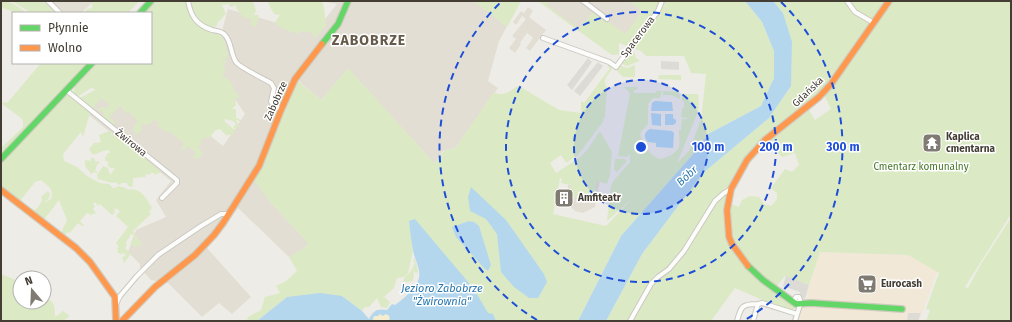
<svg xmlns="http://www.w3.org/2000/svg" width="1012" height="322" font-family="'Fira Sans',sans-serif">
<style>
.residential{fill:#e3ded3}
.commercial{fill:#f2e8d8}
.green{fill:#dbeac4;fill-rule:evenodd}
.sand{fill:#f4eccf}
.parking{fill:#dddbd6}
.water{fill:#b5d7ee}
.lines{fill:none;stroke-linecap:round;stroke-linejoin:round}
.street-casing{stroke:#cac8c2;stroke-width:6}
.fast-casing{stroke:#cfcabe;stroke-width:8}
.slow-casing{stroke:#cfcabe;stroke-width:8}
.street{stroke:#fcfcfb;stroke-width:4}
.fast{stroke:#63d668;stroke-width:5.5}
.slow{stroke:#ff974d;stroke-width:5.5}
.ring{fill:none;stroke:#1d4ed8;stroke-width:2;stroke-dasharray:7 5}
.labels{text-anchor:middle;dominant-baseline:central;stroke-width:3;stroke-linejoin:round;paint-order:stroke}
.street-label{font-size:10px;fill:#433d33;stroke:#fff}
.poi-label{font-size:10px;font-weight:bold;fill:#433d33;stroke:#fff;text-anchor:start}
.park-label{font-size:10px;fill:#447526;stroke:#fff}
.water-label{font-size:11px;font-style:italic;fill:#2b78b0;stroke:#fff}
.district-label{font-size:14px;font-weight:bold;letter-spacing:1px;fill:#665b4a;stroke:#fff}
.centre{fill:#1d4ed8;stroke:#fff;stroke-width:2}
.ring-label{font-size:12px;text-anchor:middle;font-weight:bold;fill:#1d4ed8;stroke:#fff;stroke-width:3;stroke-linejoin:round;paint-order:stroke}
</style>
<rect width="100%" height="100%" fill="#eeece6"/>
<!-- residential -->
<path class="residential" d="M 34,1 L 94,1 L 81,13 L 54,13 Z
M 322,1 L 521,1 L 499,41 L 488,81 L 498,88 L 457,146 L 453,149 L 444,150 L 434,163 L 348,69 L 321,100 L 296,79 L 256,182 L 271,203 L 309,243 L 306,247 L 289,257 L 238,208 L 207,248 L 251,297 L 232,314 L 219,303 L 202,317 L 168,283 L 151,280 L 140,268 L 140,264 L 128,252 L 136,230 L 166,217 L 156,200 L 171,181 L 85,112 L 106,85 L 207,133 L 223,146 L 245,114 L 218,74 L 223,27 L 228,9 L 274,22 L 315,32 L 337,4 Z
M 538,1 L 629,1 L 643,11 L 619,43 L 619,54 L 612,55 Z
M 528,7 L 533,11 L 529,17 L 546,30 L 530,51 L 526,48 L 533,38 L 527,33 L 520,43 L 521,44 L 515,53 L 509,48 L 516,39 L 512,36 L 526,19 L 522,16 L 516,25 L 513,22 L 521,11 L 524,13 Z
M 597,181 L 600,181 L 595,207 L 583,213 L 575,211 L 566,202 L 568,185 Z"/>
<!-- commercial -->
<path class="commercial" d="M 820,252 L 908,255 L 937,272 L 919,321 L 795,321 L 800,305 L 806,304 L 809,285 Z"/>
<!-- green -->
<path class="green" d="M 1,1 C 12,1 18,6 26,13 L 16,13 L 1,7 Z
M 12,1 L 43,1 L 55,13 L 31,13 Z
M 92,1 L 139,1 L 128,13 L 84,13 L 87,9 L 92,8 Z
M 155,1 L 186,1 C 191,25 199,27 220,33 L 225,42 L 228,57 L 225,59 L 222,57 L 221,59 L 227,61 L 223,67 L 226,70 L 222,75 L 232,83 L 231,84 L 234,88 L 233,89 L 236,93 L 238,93 L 239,98 L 235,98 L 236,105 L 232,109 L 236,109 L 236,119 L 238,118 L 240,120 L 240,122 L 237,120 L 236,121 L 239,126 L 236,129 L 233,127 L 236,124 L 233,121 L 225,119 L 225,122 L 235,130 L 231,136 L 228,134 L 227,136 L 220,129 L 216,130 L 209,138 L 202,138 L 200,141 L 202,143 L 198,147 L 203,153 L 199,159 L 196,157 L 194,159 L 193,157 L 196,153 L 188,146 L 181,151 L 181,148 L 184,143 L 169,131 L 166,132 L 157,125 L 159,123 L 154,119 L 150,124 L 145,125 L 143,123 L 141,126 L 142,130 L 136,135 L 133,128 L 138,121 L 131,115 L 130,111 L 127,114 L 122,108 L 122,106 L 121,105 L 109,117 L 115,122 L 113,126 L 102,117 L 104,113 L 98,108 L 103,107 L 106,109 L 110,104 L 101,98 L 93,108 L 100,113 L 99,115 L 78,99 L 95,90 L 95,89 L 91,88 L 77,97 L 73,93 L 75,86 L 96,63 L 151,63 L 151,13 L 143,13 Z
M 189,1 L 253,1 L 256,11 L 254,15 L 259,15 L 256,27 L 250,25 L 252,19 L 244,18 L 236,8 L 236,5 L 231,7 L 228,4 L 222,5 L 226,14 L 217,23 L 218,24 L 213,29 C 195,23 195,18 189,1 Z
M 267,1 L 322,2 L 324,7 L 326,26 L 315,38 L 311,32 L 299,31 L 299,34 C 290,31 281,30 275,22 L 280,15 L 274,14 Z
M 474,1 L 521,1 L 507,27 Z
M 538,1 L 549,1 L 547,5 L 579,29 L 594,11 L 625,34 L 642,11 L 629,1 L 745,1 L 762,22 L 774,51 L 774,78 L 761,106 L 708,134 L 695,152 L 621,236 L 578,321 L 487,321 L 474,289 L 452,264 L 409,221 L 413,251 L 408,273 L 404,277 L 397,278 L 394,288 L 384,297 L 390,302 L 387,308 L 381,307 L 377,298 L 369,307 L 365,307 L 362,311 L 342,296 L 287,297 L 257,321 L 247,321 L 248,317 L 261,310 L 265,297 L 280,293 L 276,286 L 286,281 L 297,271 L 289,257 L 306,247 L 308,243 L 271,203 L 256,183 L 251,179 L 295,79 L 321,100 L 348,68 L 434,163 L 445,150 L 453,149 L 457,146 L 493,93 C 500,94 504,95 510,91 C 514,89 515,87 519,86 L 559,110 L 581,113 L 581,101 L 584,103 L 610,68 L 607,66 L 610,65 L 612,68 C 609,75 601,80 607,87 L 605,116 L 602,123 L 578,155 L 566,163 L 561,155 L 550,163 L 556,173 L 580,157 L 587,150 L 600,131 L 612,152 L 610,175 L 607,184 L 597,181 L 593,201 L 569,197 L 571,185 L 561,183 L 562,179 L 560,178 L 553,214 L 606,226 L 634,197 L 607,221 L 611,185 L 615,179 L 630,162 L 630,154 L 627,157 L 618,156 L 630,93 L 624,87 L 637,87 L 637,90 L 634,90 L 634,93 L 656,93 L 656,91 L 662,91 L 660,98 L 653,98 L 648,104 L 648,124 C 646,127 643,129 641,132 C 639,137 643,139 642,144 L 644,144 L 651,154 L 659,159 C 665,159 676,154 679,147 C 680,142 679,135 679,130 L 681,130 L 682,119 L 687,119 L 687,118 L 681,117 L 682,108 L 684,108 L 684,101 L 682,101 L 682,94 L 698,94 L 699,104 L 698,112 L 677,163 L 689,151 L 701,120 L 706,74 L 691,73 L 684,56 L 646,56 L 641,51 L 619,43 L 619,54 L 612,55 Z
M 773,1 L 1011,1 L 1011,214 L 965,287 L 968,288 L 981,264 L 1011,218 L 1011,321 L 926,321 L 930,310 L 926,309 L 939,273 L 908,255 L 820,252 L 809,285 L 785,276 L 776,287 L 796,304 L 793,311 L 769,303 L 735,288 L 711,321 L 606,321 L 642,254 L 703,173 L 769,118 L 791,86 L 783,13 ZM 825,86 L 827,88 L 825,97 L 831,109 L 815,120 L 809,110 L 767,143 L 782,157 L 795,153 L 799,165 L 792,172 L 785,169 L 771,188 L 777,193 L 777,199 L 771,206 L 764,204 L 759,197 L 750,196 L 742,200 L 739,207 L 728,203 L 734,184 L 755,146 L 773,128 L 809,102 Z
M 629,51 L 635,53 L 635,57 L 640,61 L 627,66 L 620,63 Z
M 41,63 L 87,63 L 1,154 L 1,148 L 23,127 L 23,122 L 22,119 L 1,103 L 8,102 Z
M 619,65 L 627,68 L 635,65 L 635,77 L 623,77 L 617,71 L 617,69 Z
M 659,75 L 681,75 L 681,80 L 658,79 Z
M 663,91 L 678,92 L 680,95 L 680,99 L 671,95 L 663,95 Z
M 65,96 L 69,96 L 90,113 L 83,137 L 81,132 L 63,154 L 64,161 L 77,167 L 87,176 L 100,183 L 109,184 L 114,189 L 114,188 L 119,186 L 126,188 L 126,189 C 130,190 133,189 136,190 C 143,192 149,202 152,208 L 149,212 L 151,214 L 133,231 L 141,242 L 142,245 L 140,246 L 138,245 L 135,247 L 131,245 L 131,241 L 135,240 L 134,238 L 135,237 L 132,234 L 129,236 L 130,237 L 126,242 L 127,245 L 125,248 L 131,254 L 124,263 L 122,257 L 126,256 L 122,252 L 122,255 L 117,252 L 118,250 L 117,248 L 119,247 L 116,243 L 128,227 L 116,216 L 120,211 L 116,208 L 114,211 L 115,213 L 112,215 L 100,204 L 98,206 L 95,202 L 93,204 L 95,206 L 93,209 L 96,213 L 91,215 L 87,213 L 80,221 L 84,225 L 82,226 L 78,223 L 70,233 L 68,232 L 64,235 L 61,233 L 67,220 L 59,200 L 43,221 L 32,213 L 39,206 L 42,200 L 41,197 L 48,191 L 50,194 L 49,198 L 44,203 L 51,199 C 54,189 48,186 41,180 L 35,182 L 20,201 L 20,204 L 1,189 L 1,164 Z
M 109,131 L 112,132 L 111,135 L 115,134 L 139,153 L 138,156 L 139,157 L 141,155 L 161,172 L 155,175 L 154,173 L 151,173 L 149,175 L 146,174 L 145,177 L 133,178 L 133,185 L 132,187 L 128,186 L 127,183 L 122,183 L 120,185 L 117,184 L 117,182 L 112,183 L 98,179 L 97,175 L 103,166 L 108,168 L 110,175 L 115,168 L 111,168 L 108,166 L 108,161 L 106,162 L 105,158 L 108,153 L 110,153 L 109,150 C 102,150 98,155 92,154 L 89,149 L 94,143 L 101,142 L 99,135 Z
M 91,158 L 94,158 L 96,162 L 98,161 L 100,162 L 97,165 L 95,171 L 98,172 L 97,173 L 94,172 L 91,174 L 85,166 L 85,160 L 91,161 Z
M 615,159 L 625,159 L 627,161 L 617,172 L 614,170 Z
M 415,259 L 418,272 L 416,273 L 413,270 L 414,274 L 413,281 L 403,282 L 404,278 L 411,271 L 415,263 L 413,260 Z
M 1,274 L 20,282 L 20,302 L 44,302 L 44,296 C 55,303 55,305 55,317 L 63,311 L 70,316 L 63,321 L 1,321 Z"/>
<!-- sand -->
<path class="sand" d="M 380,314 L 384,315 L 386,314 C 390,316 390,317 389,321 L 374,321 L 373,319 L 374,316 Z"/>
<!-- parking -->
<path class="parking" d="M 588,58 L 592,62 L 572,90 L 567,85 Z
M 661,61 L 679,62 L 679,70 L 661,69 Z
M 598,62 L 603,66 L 580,96 L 574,91 Z
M 786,276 L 809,285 L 805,299 L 799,297 L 800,292 L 783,286 Z
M 908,313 L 921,313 L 918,321 L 907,321 Z"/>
<!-- water -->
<path class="water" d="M 745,1 L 773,1 L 783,13 L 792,42 L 791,86 L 769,118 L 703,173 L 642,254 L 606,321 L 578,321 L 621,236 L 695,152 L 708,134 L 761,106 L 774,78 L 774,51 L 762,22 Z
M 655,101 L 672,102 L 673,111 L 651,111 L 652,103 Z
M 651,113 L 661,114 L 661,126 L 652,125 Z
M 665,114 L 673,114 L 673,118 L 676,120 L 676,123 L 673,125 L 665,125 Z
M 650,129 L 672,131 L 674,133 L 673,148 L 656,147 L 656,143 L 648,142 C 643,137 644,132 650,129 Z
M 471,187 L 506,220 L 544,274 L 547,282 L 538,298 L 529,298 L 514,287 L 501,272 L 497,234 L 486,219 L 470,211 L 468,197 Z
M 415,219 L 474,289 L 488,313 L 493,314 L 496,321 L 389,321 C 390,317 390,316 386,314 L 383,316 L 380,314 L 378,316 L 374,316 L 373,319 L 374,321 L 257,321 L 287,297 L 320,293 L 342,296 L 362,311 L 369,319 C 373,311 377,308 387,310 L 392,304 L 395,305 C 404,298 422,285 419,271 C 418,264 414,257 413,250 C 411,240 410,231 409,221 Z
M 469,221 L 474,222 L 479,226 L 491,265 L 488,271 L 484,268 L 456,237 L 452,227 Z"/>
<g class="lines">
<!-- street casing -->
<g class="street-casing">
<path id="street" d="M 48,1 L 60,13
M 188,1 C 191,17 197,25 212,30 C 216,31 221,31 224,34 C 232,41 230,53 236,62 C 239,67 264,79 271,83 L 274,88 L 271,102 L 281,110
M 583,1 L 607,19
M 847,1 L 855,12 L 874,23
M 543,38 L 609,62 L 616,67 L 658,11 L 662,1
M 66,90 L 177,180 L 177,183 L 162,198
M 791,301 L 794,301 L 796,297 L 799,297 L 800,300 L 797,304
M 117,302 L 120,296 L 137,276 L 158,255 L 201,226 L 221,214 L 229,214
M 630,321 L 651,284 L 658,277 L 669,269 L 684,251 L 715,201 L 724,193 L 731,189
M 737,321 C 741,306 742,304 758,304
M 753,321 L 758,304 L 762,303 L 797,314
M 795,321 L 800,305"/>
</g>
<!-- fast casing -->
<g class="fast-casing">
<path id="fast" d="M 140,13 L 151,1
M 322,44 L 338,24 L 348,1
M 1,159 L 92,63
M 748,266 L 763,280 L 796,304 L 811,303 L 902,309"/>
</g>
<!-- slow casing -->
<g class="slow-casing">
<path id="slow" d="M 1,190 L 76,248 L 90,262 L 115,297 L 116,321
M 748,266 L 732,244 L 729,237 L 727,210 L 731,189 L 747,160 L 765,140 L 819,97 L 831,84 L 889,1
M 122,321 L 155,287 L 195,255 L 214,235 L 223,223 L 259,166 L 281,110 L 295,79 L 322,44"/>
</g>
<!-- street -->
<use href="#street" class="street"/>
<!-- fast -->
<use href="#fast" class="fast"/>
<!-- slow -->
<use href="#slow" class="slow"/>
</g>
<!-- distance rings -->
<circle cx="641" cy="147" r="67" fill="#1d4ed8" fill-opacity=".12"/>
<g class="ring">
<circle cx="641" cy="147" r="67"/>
<circle cx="641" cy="147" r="135"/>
<path d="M537 320A202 202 0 0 1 501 2M781 2A202 202 0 0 1 745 320"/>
</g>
<!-- icons -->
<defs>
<g id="temple-square" transform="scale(1)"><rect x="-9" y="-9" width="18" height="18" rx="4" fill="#7f7a72" stroke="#fff"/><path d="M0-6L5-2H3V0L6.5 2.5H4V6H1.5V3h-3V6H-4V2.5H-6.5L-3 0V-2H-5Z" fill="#fff"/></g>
<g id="building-square" transform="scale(1)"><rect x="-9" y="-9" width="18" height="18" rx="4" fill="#7f7a72" stroke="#fff"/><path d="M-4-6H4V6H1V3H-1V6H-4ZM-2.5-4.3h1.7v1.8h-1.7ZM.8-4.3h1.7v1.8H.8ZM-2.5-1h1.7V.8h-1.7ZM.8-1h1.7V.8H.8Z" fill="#fff"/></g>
<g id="supermarket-square" transform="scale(1)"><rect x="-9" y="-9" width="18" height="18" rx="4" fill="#7f7a72" stroke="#fff"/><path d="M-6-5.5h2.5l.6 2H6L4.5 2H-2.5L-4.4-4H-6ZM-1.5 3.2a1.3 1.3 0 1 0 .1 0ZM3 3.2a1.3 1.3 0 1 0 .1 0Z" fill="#fff"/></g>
</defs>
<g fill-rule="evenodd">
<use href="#temple-square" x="932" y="143"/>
<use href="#building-square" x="564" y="198"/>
<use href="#supermarket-square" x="867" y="284"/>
</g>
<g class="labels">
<!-- street labels -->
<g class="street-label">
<text transform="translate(638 37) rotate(-53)">Spacerowa</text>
<text transform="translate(808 92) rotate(-44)">Gdańska</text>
<text transform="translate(276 101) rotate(-66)">Zabobrze</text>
<text transform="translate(131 143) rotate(39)">Żwirowa</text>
</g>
<!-- poi labels -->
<g class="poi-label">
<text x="946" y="137">Kaplica<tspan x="946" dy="12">cmentarna</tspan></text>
<text x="578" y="198">Amfiteatr</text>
<text x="881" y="284">Eurocash</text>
</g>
<!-- park labels -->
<g class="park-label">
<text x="921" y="167">Cmentarz komunalny</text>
</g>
<!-- water labels -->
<g class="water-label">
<text transform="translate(687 176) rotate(-43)">Bóbr</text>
<text x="442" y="288">Jezioro Zabobrze<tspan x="442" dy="13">"Żwirownia"</tspan></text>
</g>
<!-- district labels -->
<g class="district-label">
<text x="369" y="40">ZABOBRZE</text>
</g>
</g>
<circle cx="641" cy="147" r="6" class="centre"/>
<g class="ring-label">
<text x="708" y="151">100 m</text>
<text x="776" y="151">200 m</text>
<text x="843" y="151">300 m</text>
</g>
<!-- border -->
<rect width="1012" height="322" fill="none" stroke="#433d33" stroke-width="4"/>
<!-- legend -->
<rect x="12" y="12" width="140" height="52" fill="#ffffff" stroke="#b4b1ad"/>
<rect x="20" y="25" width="20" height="6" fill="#63d668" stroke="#b4b1ad"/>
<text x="48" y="32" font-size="12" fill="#433d33">Płynnie</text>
<rect x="20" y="45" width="20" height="6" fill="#ff974d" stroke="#b4b1ad"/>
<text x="48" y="52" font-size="12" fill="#433d33">Wolno</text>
<!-- north arrow -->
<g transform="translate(32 290) rotate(341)"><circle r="19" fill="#ffffff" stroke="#b4b1ad"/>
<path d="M0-3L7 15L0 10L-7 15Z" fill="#7f7a72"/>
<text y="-6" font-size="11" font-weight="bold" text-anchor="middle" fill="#433d33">N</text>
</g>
</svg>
